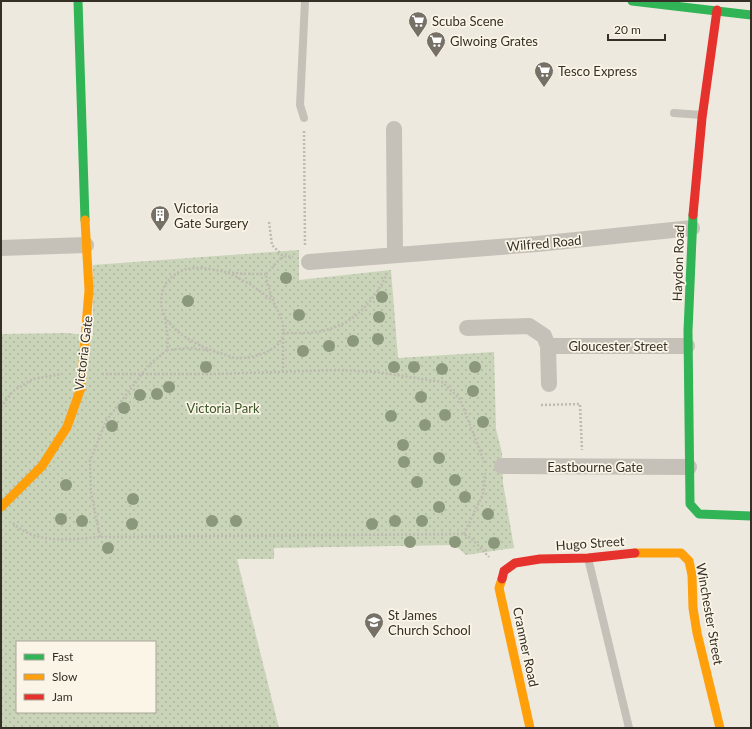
<svg xmlns="http://www.w3.org/2000/svg" width="752" height="729" font-family="Lato,sans-serif">
<style>
.park{fill:url(#park-dots);fill-rule:evenodd}
.lines{fill:none;stroke-linecap:round;stroke-linejoin:round}
.path{stroke:#bebab1;stroke-width:2.5;stroke-dasharray:2 2;stroke-linecap:butt}
.lane{stroke:#c6c1b8;stroke-width:8}
.street{stroke:#c6c1b8;stroke-width:16}
.fast{stroke:#30b455;stroke-width:9}
.slow{stroke:#ff9f0a;stroke-width:9}
.jam{stroke:#e5322d;stroke-width:9}
.tree{fill:#8b987b}
.labels{text-anchor:middle;dominant-baseline:central;stroke-width:3.5;stroke-linejoin:round;paint-order:stroke}
.poi-label{font-size:13px;fill:#362f27;stroke:#faf5e6;text-anchor:start}
.street-label{font-size:13px;fill:#362f27;stroke:#faf5e6}
.park-label{font-size:13px;fill:#3b5629;stroke:#faf5e6}
</style>
<defs>
<pattern id="park-dots" width="8" height="8" patternUnits="userSpaceOnUse"><rect width="8" height="8" fill="#c9d4b8"/><path d="M2 2h.1M6 6h.1" fill="none" stroke="#adb69e" stroke-width="1.8" stroke-linecap="round"/></pattern>
</defs>
<rect width="100%" height="100%" fill="#ede9df"/>
<!-- park -->
<path class="park" d="M 299,250 L 299,280 L 391,270 L 398,358 L 494,352 L 496,429 L 502,453 L 503,483 L 514,548 L 466,555 L 455,545 L 274,548 L 274,559 L 237,559 L 279,728 L 1,728 L 1,334 L 68,333 L 93,336 L 93,265 ZM 17,642 L 155,642 L 155,712 L 17,712 Z"/>
<g class="lines">
<!-- path -->
<path class="path" d="M 304,131 L 305,246
M 269,222 L 272,245 L 283,256 L 293,257
M 228,273 L 250,284 L 272,300
M 266,274 C 253,274 239,274 226,272 C 214,270 200,266 187,269 C 177,271 165,281 163,290 C 152,324 193,344 219,353 C 225,354 231,358 237,358 C 251,359 276,352 282,338 C 287,322 277,312 272,298 C 269,290 267,282 266,274 L 283,256
M 165,318 L 168,339 L 167,350 L 190,348 L 210,351
M 283,333 C 296,333 312,334 326,330 C 355,323 376,299 387,273
M 283,338 L 283,372
M 102,374 L 213,374 L 339,370 L 377,372 L 442,382 L 460,399 L 485,464
M 541,405 L 580,404 L 582,450
M 1,407 L 13,391 L 33,379 L 61,374
M 13,523 C 36,545 72,539 100,537 L 464,534 L 474,541 L 489,557
M 464,534 L 483,494 L 485,473
M 100,537 L 91,492 L 90,461 L 106,421 L 149,365 L 167,350"/>
<!-- lane -->
<path class="lane" d="M 674,113 L 702,115
M 304,118 L 300,105 L 305,1
M 588,558 L 629,728"/>
<!-- street -->
<path class="street" d="M 394,129 L 395,254
M 1,248 L 86,245
M 309,262 L 537,244 L 692,228
M 467,328 L 529,326 L 544,336 L 548,346 L 549,384
M 548,346 L 687,346
M 502,466 L 689,467"/>
<!-- fast -->
<path class="fast" d="M 78,1 L 85,220
M 632,1 L 751,15
M 693,215 L 688,331 L 690,504 L 699,514 L 751,516"/>
<!-- slow -->
<path class="slow" d="M 1,507 L 42,466 L 67,427 L 81,388 L 89,290 L 85,220
M 635,553 L 681,553 L 689,561 L 692,575 L 693,608 L 697,633 L 720,728
M 502,579 L 499,588 L 530,728"/>
<!-- jam -->
<path class="jam" d="M 693,215 L 702,118 L 717,10
M 502,579 L 504,571 L 515,563 L 540,559 L 588,558 L 635,553"/>
</g>
<!-- trees -->
<g class="tree">
<circle cx="286" cy="278" r="6"/>
<circle cx="382" cy="297" r="6"/>
<circle cx="188" cy="301" r="6"/>
<circle cx="299" cy="315" r="6"/>
<circle cx="379" cy="317" r="6"/>
<circle cx="378" cy="339" r="6"/>
<circle cx="353" cy="341" r="6"/>
<circle cx="329" cy="346" r="6"/>
<circle cx="303" cy="351" r="6"/>
<circle cx="206" cy="367" r="6"/>
<circle cx="394" cy="367" r="6"/>
<circle cx="414" cy="367" r="6"/>
<circle cx="475" cy="367" r="6"/>
<circle cx="442" cy="369" r="6"/>
<circle cx="169" cy="387" r="6"/>
<circle cx="473" cy="391" r="6"/>
<circle cx="157" cy="394" r="6"/>
<circle cx="140" cy="395" r="6"/>
<circle cx="421" cy="397" r="6"/>
<circle cx="124" cy="408" r="6"/>
<circle cx="445" cy="415" r="6"/>
<circle cx="391" cy="416" r="6"/>
<circle cx="483" cy="422" r="6"/>
<circle cx="425" cy="425" r="6"/>
<circle cx="112" cy="426" r="6"/>
<circle cx="403" cy="445" r="6"/>
<circle cx="439" cy="458" r="6"/>
<circle cx="404" cy="462" r="6"/>
<circle cx="455" cy="480" r="6"/>
<circle cx="417" cy="482" r="6"/>
<circle cx="66" cy="485" r="6"/>
<circle cx="465" cy="497" r="6"/>
<circle cx="133" cy="499" r="6"/>
<circle cx="439" cy="507" r="6"/>
<circle cx="488" cy="514" r="6"/>
<circle cx="61" cy="519" r="6"/>
<circle cx="82" cy="521" r="6"/>
<circle cx="212" cy="521" r="6"/>
<circle cx="236" cy="521" r="6"/>
<circle cx="395" cy="521" r="6"/>
<circle cx="422" cy="521" r="6"/>
<circle cx="132" cy="524" r="6"/>
<circle cx="372" cy="524" r="6"/>
<circle cx="410" cy="542" r="6"/>
<circle cx="455" cy="542" r="6"/>
<circle cx="494" cy="543" r="6"/>
<circle cx="108" cy="548" r="6"/>
</g>
<!-- icons -->
<defs>
<g id="supermarket-pin" transform="scale(1)"><path d="M0 17L-7.5 6A9.5 9.5 0 1 1 7.5 6Z" fill="#767067" stroke="#faf5e6"/><path d="M-6-5.5h2.5l.6 2H6L4.5 2H-2.5L-4.4-4H-6ZM-1.5 3.2a1.3 1.3 0 1 0 .1 0ZM3 3.2a1.3 1.3 0 1 0 .1 0Z" fill="#fff"/></g>
<g id="building-pin" transform="scale(1)"><path d="M0 17L-7.5 6A9.5 9.5 0 1 1 7.5 6Z" fill="#767067" stroke="#faf5e6"/><path d="M-4-6H4V6H1V3H-1V6H-4ZM-2.5-4.3h1.7v1.8h-1.7ZM.8-4.3h1.7v1.8H.8ZM-2.5-1h1.7V.8h-1.7ZM.8-1h1.7V.8H.8Z" fill="#fff"/></g>
<g id="school-pin" transform="scale(1)"><path d="M0 17L-7.5 6A9.5 9.5 0 1 1 7.5 6Z" fill="#767067" stroke="#faf5e6"/><path d="M0-5L7-2L0 1L-7-2ZM-4 1L0 2.5L4 1V4Q0 6-4 4Z" fill="#fff"/></g>
</defs>
<g fill-rule="evenodd">
<use href="#supermarket-pin" x="418" y="21"/>
<use href="#supermarket-pin" x="436" y="41"/>
<use href="#supermarket-pin" x="544" y="71"/>
<use href="#building-pin" x="160" y="215"/>
<use href="#school-pin" x="374" y="622"/>
</g>
<g class="labels">
<!-- poi labels -->
<g class="poi-label">
<text x="432" y="21">Scuba Scene</text>
<text x="450" y="41">Glwoing Grates</text>
<text x="558" y="71">Tesco Express</text>
<text x="174" y="208">Victoria<tspan x="174" dy="15">Gate Surgery</tspan></text>
<text x="388" y="615">St James<tspan x="388" dy="15">Church School</tspan></text>
</g>
<!-- street labels -->
<g class="street-label">
<text transform="translate(544 243) rotate(-5)">Wilfred Road</text>
<text transform="translate(678 263) rotate(-88)">Haydon Road</text>
<text x="618" y="346">Gloucester Street</text>
<text transform="translate(83 353) rotate(-83)">Victoria Gate</text>
<text x="595" y="467">Eastbourne Gate</text>
<text transform="translate(590 543) rotate(-4)">Hugo Street</text>
<text transform="translate(710 614) rotate(80)">Winchester Street</text>
<text transform="translate(526 647) rotate(78)">Cranmer Road</text>
</g>
<!-- park labels -->
<g class="park-label">
<text x="223" y="408">Victoria Park</text>
</g>
</g>
<!-- border -->
<rect width="752" height="729" fill="none" stroke="#362f27" stroke-width="4"/>
<!-- legend -->
<rect x="16" y="641" width="140" height="72" fill="#faf5e6" stroke="#aca69a"/>
<rect x="24" y="654" width="20" height="6" fill="#30b455" stroke="#aca69a"/>
<text x="52" y="661" font-size="12" fill="#362f27">Fast</text>
<rect x="24" y="674" width="20" height="6" fill="#ff9f0a" stroke="#aca69a"/>
<text x="52" y="681" font-size="12" fill="#362f27">Slow</text>
<rect x="24" y="694" width="20" height="6" fill="#e5322d" stroke="#aca69a"/>
<text x="52" y="701" font-size="12" fill="#362f27">Jam</text>
<!-- scale -->
<path d="M608 34v6h57v-6" fill="none" stroke="#362f27" stroke-width="2"/>
<text x="614" y="34" font-size="12" fill="#362f27" stroke="#faf5e6" stroke-width="3" paint-order="stroke">20 m</text>
</svg>
